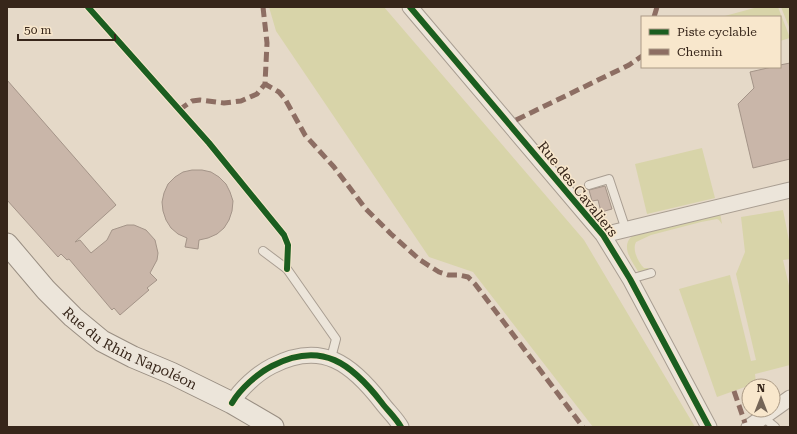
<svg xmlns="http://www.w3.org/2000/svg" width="797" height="434" font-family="'Roboto Serif',serif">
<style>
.green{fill:#d8d4a9}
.building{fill:#c9b6a9;stroke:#a49488}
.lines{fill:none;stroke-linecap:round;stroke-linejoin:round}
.lane-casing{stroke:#a99e92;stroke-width:10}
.street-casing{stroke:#a99e92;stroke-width:17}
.secondary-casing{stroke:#998e82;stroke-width:23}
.lane{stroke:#ece5da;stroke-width:8}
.street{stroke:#ece5da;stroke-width:15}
.secondary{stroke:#ece5da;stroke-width:21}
.quiet{stroke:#8d6e63;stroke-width:5;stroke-dasharray:10 5;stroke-linecap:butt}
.cycleway-casing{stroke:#f8e7cc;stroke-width:8}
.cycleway{stroke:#1b5e20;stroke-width:6}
.labels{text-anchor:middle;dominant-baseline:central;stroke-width:3;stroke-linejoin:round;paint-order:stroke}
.street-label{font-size:14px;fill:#37261a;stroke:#f8e7cc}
</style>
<rect width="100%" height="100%" fill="#e5d9c8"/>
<!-- green -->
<path class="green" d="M 269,7 L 384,7 L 584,240 L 695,427 L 593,427 L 473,272 L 429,257 L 276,31 Z
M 758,7 L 778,7 L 790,38 L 780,41 L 780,17 L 721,17 Z
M 781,7 L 790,7 L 790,28 L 789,27 Z
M 702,148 L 715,198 L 647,214 L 635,164 Z
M 783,210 L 790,246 L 790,259 L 783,260 L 790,290 L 790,365 L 755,374 L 756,383 L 717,397 L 679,289 L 730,275 L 751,361 L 756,360 L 736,274 L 745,252 L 741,217 Z
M 720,213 L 722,224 L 719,220 L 717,219 L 701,222 L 651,235 L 636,242 C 632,250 638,262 644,268 L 648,268 L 650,270 L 639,273 C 631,259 618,245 636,233 Z"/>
<!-- building -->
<path class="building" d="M 790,63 L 790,159 L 753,168 L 738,104 L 754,88 L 750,72 L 772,67 L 780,67 L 780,65 Z
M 7,80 L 116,205 L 75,242 L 80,240 L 91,253 L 107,240 L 112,230 L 127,225 L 134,225 L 146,230 L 155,240 L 158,253 L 157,260 L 150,273 L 157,280 L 147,288 L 149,290 L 120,315 L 114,308 L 112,310 L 69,259 L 67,260 L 61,254 L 58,257 L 7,200 Z
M 192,170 L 202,170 L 211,172 L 219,177 L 226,184 L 230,192 L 233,201 L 232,211 L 229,220 L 224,228 L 217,234 L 208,238 L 199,240 L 198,249 L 185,247 L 187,238 L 178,234 L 171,228 L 166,220 L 163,211 L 162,202 L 164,193 L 168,184 L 175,177 L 183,172 Z
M 605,186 L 612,209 L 601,212 L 598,200 L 592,201 L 589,190 Z"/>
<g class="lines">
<!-- lane casing -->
<g class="lane-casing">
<path id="lane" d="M 589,185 L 609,179 L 626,230
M 263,251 L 287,269 L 336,339 L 331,358
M 630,279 L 651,273
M 763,417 L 775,427"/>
</g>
<!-- street casing -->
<g class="street-casing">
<path id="street" d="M 410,7 L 603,235 L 630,279 L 709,427
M 603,235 L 790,190
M 232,403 C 240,389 258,373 272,366 C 322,340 352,364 382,403 C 388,411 396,418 401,427
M 749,427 L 790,398"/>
</g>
<!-- secondary casing -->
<g class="secondary-casing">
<g id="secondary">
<path id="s1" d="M 7,244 L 46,290 L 73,317 L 102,341 L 133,357 L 171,373 L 232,403 L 273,427"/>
</g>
</g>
<!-- lane -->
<use href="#lane" class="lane"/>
<!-- street -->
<use href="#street" class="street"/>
<!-- secondary -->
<use href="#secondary" class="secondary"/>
<!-- quiet -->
<path class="quiet" d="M 263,7 L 267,43 L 265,84 L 279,92 L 285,99 L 305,135 L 334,167 L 365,208 L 391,234 L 420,260 L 439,272 L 448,275 L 459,275 L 468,277 L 475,284 L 583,427
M 654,17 L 657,7
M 179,110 L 192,101 L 200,100 L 224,103 L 241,101 L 257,94 L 265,84
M 516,120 L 629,65 L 642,56
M 734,391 L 745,423"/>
<!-- cycleway casing -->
<g class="cycleway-casing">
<path id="cycleway" d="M 88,7 L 209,143 L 284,235 L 288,245 L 287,269
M 410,7 L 603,235 L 630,279 L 709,427
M 232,403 C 240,389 258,373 272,366 C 322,340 352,364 382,403 C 388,411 396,418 401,427"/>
</g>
<!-- cycleway -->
<use href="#cycleway" class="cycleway"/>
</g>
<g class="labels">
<!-- street labels -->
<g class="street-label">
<text transform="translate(578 189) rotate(51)">Rue des Cavaliers</text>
<text stroke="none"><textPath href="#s1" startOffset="164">Rue du Rhin Napoléon</textPath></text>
</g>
</g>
<!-- border -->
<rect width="797" height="434" fill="none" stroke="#37261a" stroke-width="16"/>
<!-- legend -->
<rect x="641" y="16" width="140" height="52" fill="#f8e7cc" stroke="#ab9a85"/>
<rect x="649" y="29" width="20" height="6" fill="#1b5e20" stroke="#ab9a85"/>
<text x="677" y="36" font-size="12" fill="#37261a">Piste cyclable</text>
<rect x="649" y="49" width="20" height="6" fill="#8d6e63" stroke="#ab9a85"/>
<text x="677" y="56" font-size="12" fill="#37261a">Chemin</text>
<!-- north arrow -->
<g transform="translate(761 398)"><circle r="19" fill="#f8e7cc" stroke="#ab9a85"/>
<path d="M0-3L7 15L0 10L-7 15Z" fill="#746557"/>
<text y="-6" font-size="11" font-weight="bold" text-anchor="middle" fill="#37261a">N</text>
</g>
<!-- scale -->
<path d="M18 34v6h97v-6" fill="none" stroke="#37261a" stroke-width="2"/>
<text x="24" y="34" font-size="12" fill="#37261a" stroke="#f8e7cc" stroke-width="3" paint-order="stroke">50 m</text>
</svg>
